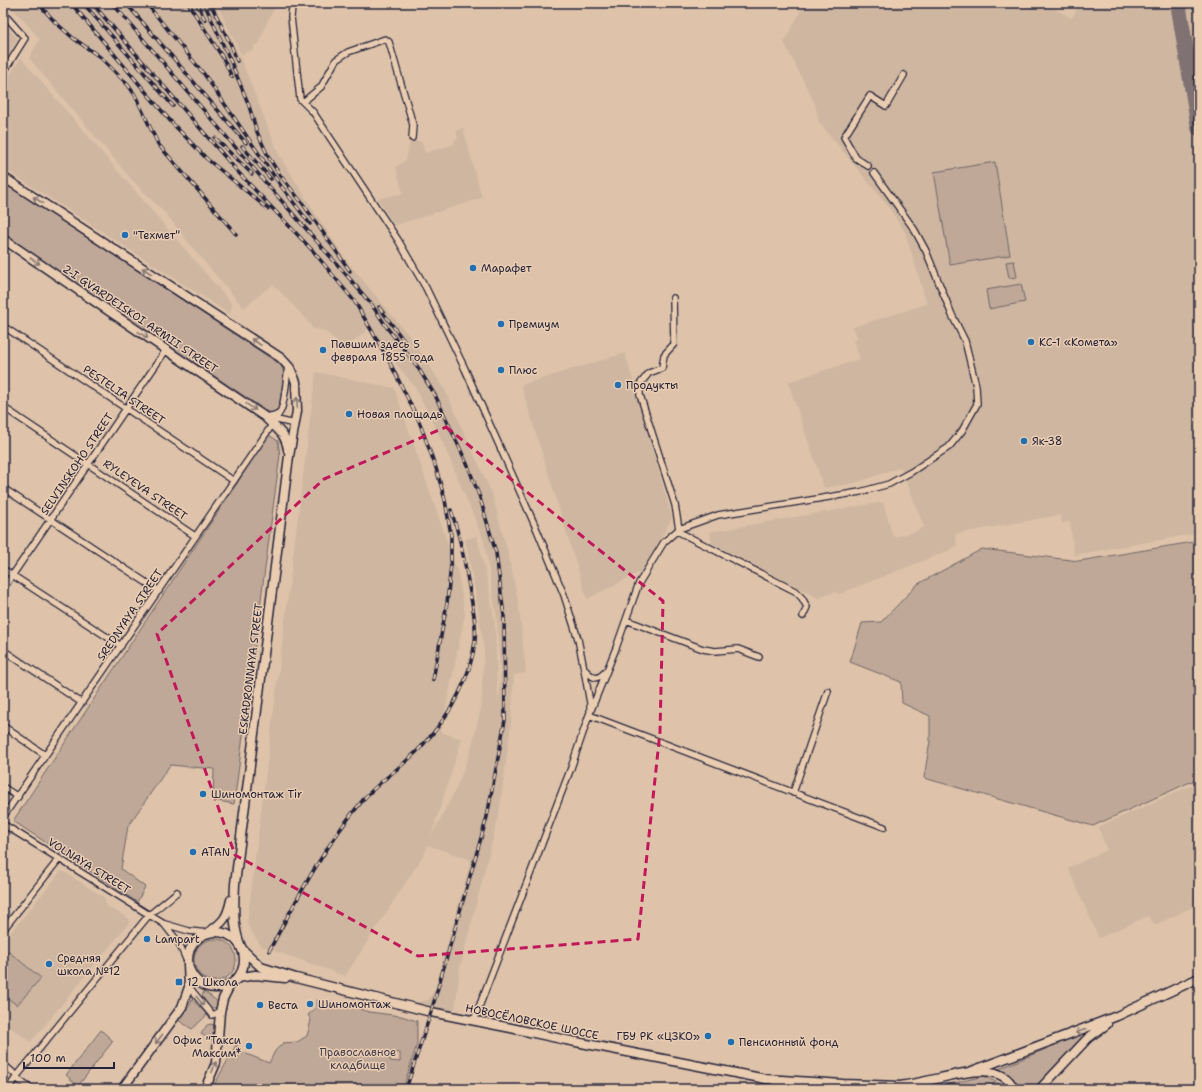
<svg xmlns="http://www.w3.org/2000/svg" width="1202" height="1092" font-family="'Shantell Sans',sans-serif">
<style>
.built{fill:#ceb6a0}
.green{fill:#bfa897;stroke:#706569;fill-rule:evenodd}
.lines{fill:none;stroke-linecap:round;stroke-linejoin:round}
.taxiway{stroke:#807272;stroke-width:16}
.minor-casing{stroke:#22223b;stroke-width:8}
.secondary-casing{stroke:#22223b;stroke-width:11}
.primary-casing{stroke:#22223b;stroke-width:11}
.minor{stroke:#eacdb1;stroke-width:5.5}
.secondary{stroke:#eacdb1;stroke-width:8}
.primary{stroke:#eacdb1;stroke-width:8}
.rail-casing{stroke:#22223b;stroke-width:3.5}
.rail{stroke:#eacdb1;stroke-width:2;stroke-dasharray:6;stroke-linecap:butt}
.oneway{stroke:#867876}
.marked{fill:none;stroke:#c2185b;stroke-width:3;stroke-dasharray:8 5;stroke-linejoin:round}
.poi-dot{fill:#1f6fb2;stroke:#eacdb1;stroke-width:1.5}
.labels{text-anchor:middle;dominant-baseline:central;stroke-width:3;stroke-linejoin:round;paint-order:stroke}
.poi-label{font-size:11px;fill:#22223b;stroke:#eacdb1;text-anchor:start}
.street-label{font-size:11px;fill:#22223b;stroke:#eacdb1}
.park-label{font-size:11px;fill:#413d4d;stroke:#eacdb1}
</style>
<rect width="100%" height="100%" fill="#dec3aa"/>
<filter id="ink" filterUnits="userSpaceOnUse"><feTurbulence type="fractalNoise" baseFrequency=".025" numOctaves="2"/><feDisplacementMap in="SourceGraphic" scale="8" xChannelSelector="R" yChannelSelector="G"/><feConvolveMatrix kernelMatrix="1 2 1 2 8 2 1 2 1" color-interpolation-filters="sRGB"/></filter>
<g filter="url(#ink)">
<!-- built -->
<path class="built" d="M 8,3 L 214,3 L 240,57 L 279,155 L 319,219 L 349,264 L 411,338 L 444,388 L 492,494 L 509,557 L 519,606 L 526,673 L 514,675 L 511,724 L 499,814 L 460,968 L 455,1009 L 450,1012 L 412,1003 L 428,1000 L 435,989 L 471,860 L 428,845 L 425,853 L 345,976 L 261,946 L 247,924 L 316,372 L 394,388 L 458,573 L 465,614 L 441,732 L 462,739 L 431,836 L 455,791 L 470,753 L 481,708 L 484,650 L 476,595 L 465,539 L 477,536 L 487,579 L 495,623 L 497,685 L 499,703 L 500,675 L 497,619 L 484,541 L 443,443 L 415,387 L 368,329 L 346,348 L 323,330 L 313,329 L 305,318 L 273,284 L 244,308 L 197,253 L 166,214 L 131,179 L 29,58 L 40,39 Z
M 216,3 L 278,3 L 268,20 L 259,44 L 254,45 L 254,50 L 241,54 Z
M 805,3 L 1043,3 L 1072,18 L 1080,3 L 1199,3 L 1199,533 L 1074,555 L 1070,522 L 1062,523 L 1060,515 L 955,534 L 957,545 L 950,550 L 839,594 L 836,592 L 823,596 L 820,599 L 712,543 L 710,532 L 883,502 L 893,537 L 915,532 L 924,527 L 901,467 L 855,483 L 824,488 L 788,382 L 860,359 L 853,340 L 858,339 L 853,327 L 927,304 L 905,232 L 887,205 L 819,122 L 815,104 L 784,42 Z
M 3,23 L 18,39 L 3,62 Z
M 21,58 L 232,304 L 230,314 L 3,168 L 3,86 Z
M 463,128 L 482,198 L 396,225 L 391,221 L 378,199 L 403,193 L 396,167 L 406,160 L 410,141 L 414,140 L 422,142 L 425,153 L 455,144 L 454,140 L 458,139 L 456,131 Z
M 625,353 L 672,518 L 642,571 L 587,599 L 521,385 Z
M 1199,782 L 1199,904 L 1155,925 L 1148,916 L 1099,938 L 1068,868 L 1107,850 L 1098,827 Z
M 61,871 L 66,873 L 104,897 L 107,906 L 130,919 L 129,923 L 31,1042 L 8,1026 L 3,1011 L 3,942 Z"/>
<!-- green -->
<path class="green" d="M 995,162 L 1010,255 L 950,265 L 934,172 Z
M 3,182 L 281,365 L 284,373 L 279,408 L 273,412 L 268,412 L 3,234 Z
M 1014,261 L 1017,277 L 1009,278 L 1006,262 Z
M 1021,284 L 1025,302 L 989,309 L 986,290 Z
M 269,435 L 278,441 L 280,455 L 234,804 L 213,800 L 214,769 L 170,765 L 128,826 L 121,869 L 145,887 L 137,902 L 13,821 Z
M 1199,541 L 1199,778 L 1093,826 L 924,778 L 930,741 L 930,716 L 902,703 L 901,682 L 850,662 L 862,623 L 881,622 L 918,584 L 982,549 L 1079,561 Z
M194 960a21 21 0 1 1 42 0a21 21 0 1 1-42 0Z
M 3,952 L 7,954 L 9,952 L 41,978 L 17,1005 L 3,995 Z
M 204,991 L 218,1002 L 218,1008 L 210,1008 L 202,996 Z
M 192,999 L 207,1015 L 192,1029 L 178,1020 L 190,1005 Z
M 317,1000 L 344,1004 L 369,1012 L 401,1016 L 417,1021 L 417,1044 L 403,1089 L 212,1089 L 236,1045 L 238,1046 L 237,1049 L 239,1051 L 269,1063 L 275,1051 L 283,1043 L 297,1042 L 307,1036 L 311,1020 L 308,1015 L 315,1009 ZM 391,1052 L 400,1053 L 400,1062 L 390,1061 Z
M 211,1024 L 214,1025 L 215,1030 L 214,1041 L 201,1034 L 207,1025 Z
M 101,1030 L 113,1041 L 78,1086 L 66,1075 Z
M 1079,1035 L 1082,1038 L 1036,1089 L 1018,1089 L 1010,1076 L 996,1070 Z
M 984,1076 L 1000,1084 L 1005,1089 L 929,1089 Z"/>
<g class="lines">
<!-- taxiway -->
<path class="taxiway" d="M 1178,3 L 1199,128"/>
<!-- minor casing -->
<g class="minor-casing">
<path id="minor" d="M 293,3 L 292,6 L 291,17 L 300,99 L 313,112 L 398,240 L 426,288 L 465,369 L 537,530 L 564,595 L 578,639 L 584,669 L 590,703 L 590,711
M 3,13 L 25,38 L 3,73
M 303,102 L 321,87 L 336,60 L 348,52 L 385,39 L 389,42 L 413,125 L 412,138
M 868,166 L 856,158 L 844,137 L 870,96 L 886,106 L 904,75
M 673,298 L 674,344 L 664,355 L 662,368 L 649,373 L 640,384 L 640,395 L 675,505 L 679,529
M 3,326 L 234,481
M 3,407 L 195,536
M 265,417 C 270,416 276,416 280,412 C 285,405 287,374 288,365
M 273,419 L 295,424
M 3,488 L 159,591
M 677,531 L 795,591 L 802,598 L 807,607 L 803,616
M 3,569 L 121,646
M 3,589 L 166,350
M 626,620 L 703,649 L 715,651 L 738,649 L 759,657
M 3,650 L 82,703
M 584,669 C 593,678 596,682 606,671
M 589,715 L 884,827
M 3,726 L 45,755
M 3,787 L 18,797
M 793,793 L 828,691
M 3,817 L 272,425 L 280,412
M 3,824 L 164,924 L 179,943 L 188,964
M 165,924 L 189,931 L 208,933
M 3,930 L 59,859
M 189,987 L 212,1015 L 220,1012
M 474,1020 L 571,768 L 589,715 L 616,648 L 639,583 L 664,542 L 679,529 L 718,515 L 860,492 L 889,484 L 911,472 L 949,447 L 962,431 L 977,404 L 976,386 L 965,341 L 952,315 L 926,251 L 914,229 L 874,173
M 3,1064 L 17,1076
M 16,1078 L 31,1089
M 8,1089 L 17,1076 L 149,915 L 177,892"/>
</g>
<!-- secondary casing -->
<g class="secondary-casing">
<path id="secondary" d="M 3,177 L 281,358 L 290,368 L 296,382 L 297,411 L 289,456 L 235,884 C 234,907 232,928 242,949
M 3,239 L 265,417 C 276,429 286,433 288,450
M 208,933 C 223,922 227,919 231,900
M 972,1071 L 1117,1016 L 1199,978
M 122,1089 L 182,1007 L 189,987 L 188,964
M 205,1089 L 216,1063 L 220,1012 L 223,999 L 230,985
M 1040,1089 L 1088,1038 L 1107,1024"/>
</g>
<!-- primary casing -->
<g class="primary-casing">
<path id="primary" d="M188 960a28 28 0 1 1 56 0a28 28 0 1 1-56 0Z
M 242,949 L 261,967 L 296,978 L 431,1012 L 511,1028 L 566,1040 L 766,1079 L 843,1084 L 900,1086
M 238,978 L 255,975 L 285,978
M 776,1083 L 795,1089
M 895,1089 L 900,1086 C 913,1084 927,1081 940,1078 C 961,1073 1002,1061 1014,1089"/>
</g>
<!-- minor -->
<use href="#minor" class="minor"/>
<!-- secondary -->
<use href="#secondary" class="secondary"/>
<!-- primary -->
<use href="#primary" class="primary"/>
<!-- rail casing -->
<g class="rail-casing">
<path id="rail" d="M 38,3 L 55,22 L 73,38 L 100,57 L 128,85 L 135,95 L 158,144 L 236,234
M 71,3 L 172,123 L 207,159 L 268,209
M 83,3 L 173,106
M 92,3 L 237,171 L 313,251 L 355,302 L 387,357 L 419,421 L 436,468 L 445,500 L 451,535 L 451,564 L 447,603 L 433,680
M 112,3 L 266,183 L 349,278 L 372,305 L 388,329 L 417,366 L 436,397 L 468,466 L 480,498 L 496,553 L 504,616 L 505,720 L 487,817 L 431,1012 L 406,1089
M 126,3 L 246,143
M 146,3 L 204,74 L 281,186 L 310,224
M 188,3 L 223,58 L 232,77
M 197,3 L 205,20
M 204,3 L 231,62 L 248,103 L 257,132 L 269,158 L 280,175 L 303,204 L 350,271
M 210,3 L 231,45 L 237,61
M 215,138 L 252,174
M 242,146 L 271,179
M 379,307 L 404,341
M 269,951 C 297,899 324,846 363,800 C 380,780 404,766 421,747 C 449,717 470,682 475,641 C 477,621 471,600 468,581 C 464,557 459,533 451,510"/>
</g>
<!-- rail -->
<use href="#rail" class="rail"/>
</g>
<!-- one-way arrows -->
<defs><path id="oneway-shaft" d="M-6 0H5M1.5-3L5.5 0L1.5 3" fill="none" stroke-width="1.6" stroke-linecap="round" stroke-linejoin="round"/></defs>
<g class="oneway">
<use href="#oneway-shaft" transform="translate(38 200) rotate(-147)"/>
<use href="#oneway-shaft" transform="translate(35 261) rotate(34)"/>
<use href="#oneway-shaft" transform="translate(147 271) rotate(-147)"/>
<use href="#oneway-shaft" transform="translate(143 335) rotate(34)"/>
<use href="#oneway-shaft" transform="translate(256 342) rotate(-147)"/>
<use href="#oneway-shaft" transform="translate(297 403) rotate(-92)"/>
<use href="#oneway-shaft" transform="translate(251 407) rotate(34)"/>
<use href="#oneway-shaft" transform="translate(200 1001) rotate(51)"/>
<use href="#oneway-shaft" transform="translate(1081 1031) rotate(159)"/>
<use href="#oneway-shaft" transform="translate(159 1039) rotate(127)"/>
<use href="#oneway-shaft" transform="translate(214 1067) rotate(-69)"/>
</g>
</g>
<!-- marked area -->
<path class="marked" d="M 446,427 L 663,601 L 660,732 L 638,939 L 418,956 L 235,855 L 157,634 L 324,479 Z"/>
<!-- markers -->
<g class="poi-dot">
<circle cx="125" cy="235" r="4"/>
<circle cx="473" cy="268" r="4"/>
<circle cx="501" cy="324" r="4"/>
<circle cx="1031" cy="342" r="4"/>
<circle cx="323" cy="350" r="4"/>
<circle cx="501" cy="370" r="4"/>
<circle cx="618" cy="385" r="4"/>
<circle cx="349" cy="414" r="4"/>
<circle cx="1024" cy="441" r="4"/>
<circle cx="203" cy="794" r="4"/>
<circle cx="193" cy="852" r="4"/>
<circle cx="147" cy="939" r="4"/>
<circle cx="49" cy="964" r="4"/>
<rect x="175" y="978" width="8" height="8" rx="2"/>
<circle cx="310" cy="1004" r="4"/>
<circle cx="260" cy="1005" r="4"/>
<circle cx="708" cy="1036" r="4"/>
<circle cx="731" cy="1042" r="4"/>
<circle cx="249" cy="1046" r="4"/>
</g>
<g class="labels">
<!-- poi labels -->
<g class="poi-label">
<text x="133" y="235">"Техмет"</text>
<text x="481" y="268">Марафет</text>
<text x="509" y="324">Премиум</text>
<text x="1039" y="342">КС-1 «Комета»</text>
<text x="331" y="344">Павшим здесь 5<tspan x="331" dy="13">февраля 1855 года</tspan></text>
<text x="509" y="370">Плюс</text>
<text x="626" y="385">Продукты</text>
<text x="357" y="414">Новая площадь</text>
<text x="1032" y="441">Як-38</text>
<text x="211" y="794">Шиномонтаж Tir</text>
<text x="201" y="852">ATAN</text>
<text x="155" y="939">Lampart</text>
<text x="57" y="958">Средняя<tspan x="57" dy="13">школа №12</tspan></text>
<text x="187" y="982">12 Школа</text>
<text x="318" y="1004">Шиномонтаж</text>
<text x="268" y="1005">Веста</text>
<text x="700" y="1036" text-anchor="end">ГБУ РК «ЦЗКО»</text>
<text x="241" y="1040" text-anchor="end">Офис "Такси<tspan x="241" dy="13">Максим*</tspan></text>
<text x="739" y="1042">Пенсионный фонд</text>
</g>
<!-- street labels -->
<g class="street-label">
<text transform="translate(140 319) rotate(34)">2-I GVARDEISKOI ARMII STREET</text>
<text transform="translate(124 395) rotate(34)">PESTELIA STREET</text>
<text transform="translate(77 464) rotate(-56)">SELVINSKOHO STREET</text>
<text transform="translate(145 490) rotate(34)">RYLEYEVA STREET</text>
<text transform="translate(130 615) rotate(-56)">SREDNYAYA STREET</text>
<text transform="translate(251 669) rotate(-83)">ESKADRONNAYA STREET</text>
<text transform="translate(89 866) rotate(32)">VOLNAYA STREET</text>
<text transform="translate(532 1022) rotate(12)">НОВОСЁЛОВСКОЕ ШОССЕ</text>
</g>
<!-- park labels -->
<g class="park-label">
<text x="358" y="1052">Православное<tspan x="358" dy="13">кладбище</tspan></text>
</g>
</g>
<!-- margin -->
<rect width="1202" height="1092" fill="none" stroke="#eacdb1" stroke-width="16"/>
<rect x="8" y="8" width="1186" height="1076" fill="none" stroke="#22223b" stroke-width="1.5" filter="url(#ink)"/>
<!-- scale -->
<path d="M24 1062v6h90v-6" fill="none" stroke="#22223b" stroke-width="2"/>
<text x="30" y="1062" font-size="12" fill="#22223b" stroke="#eacdb1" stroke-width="3" paint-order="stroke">100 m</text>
</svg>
